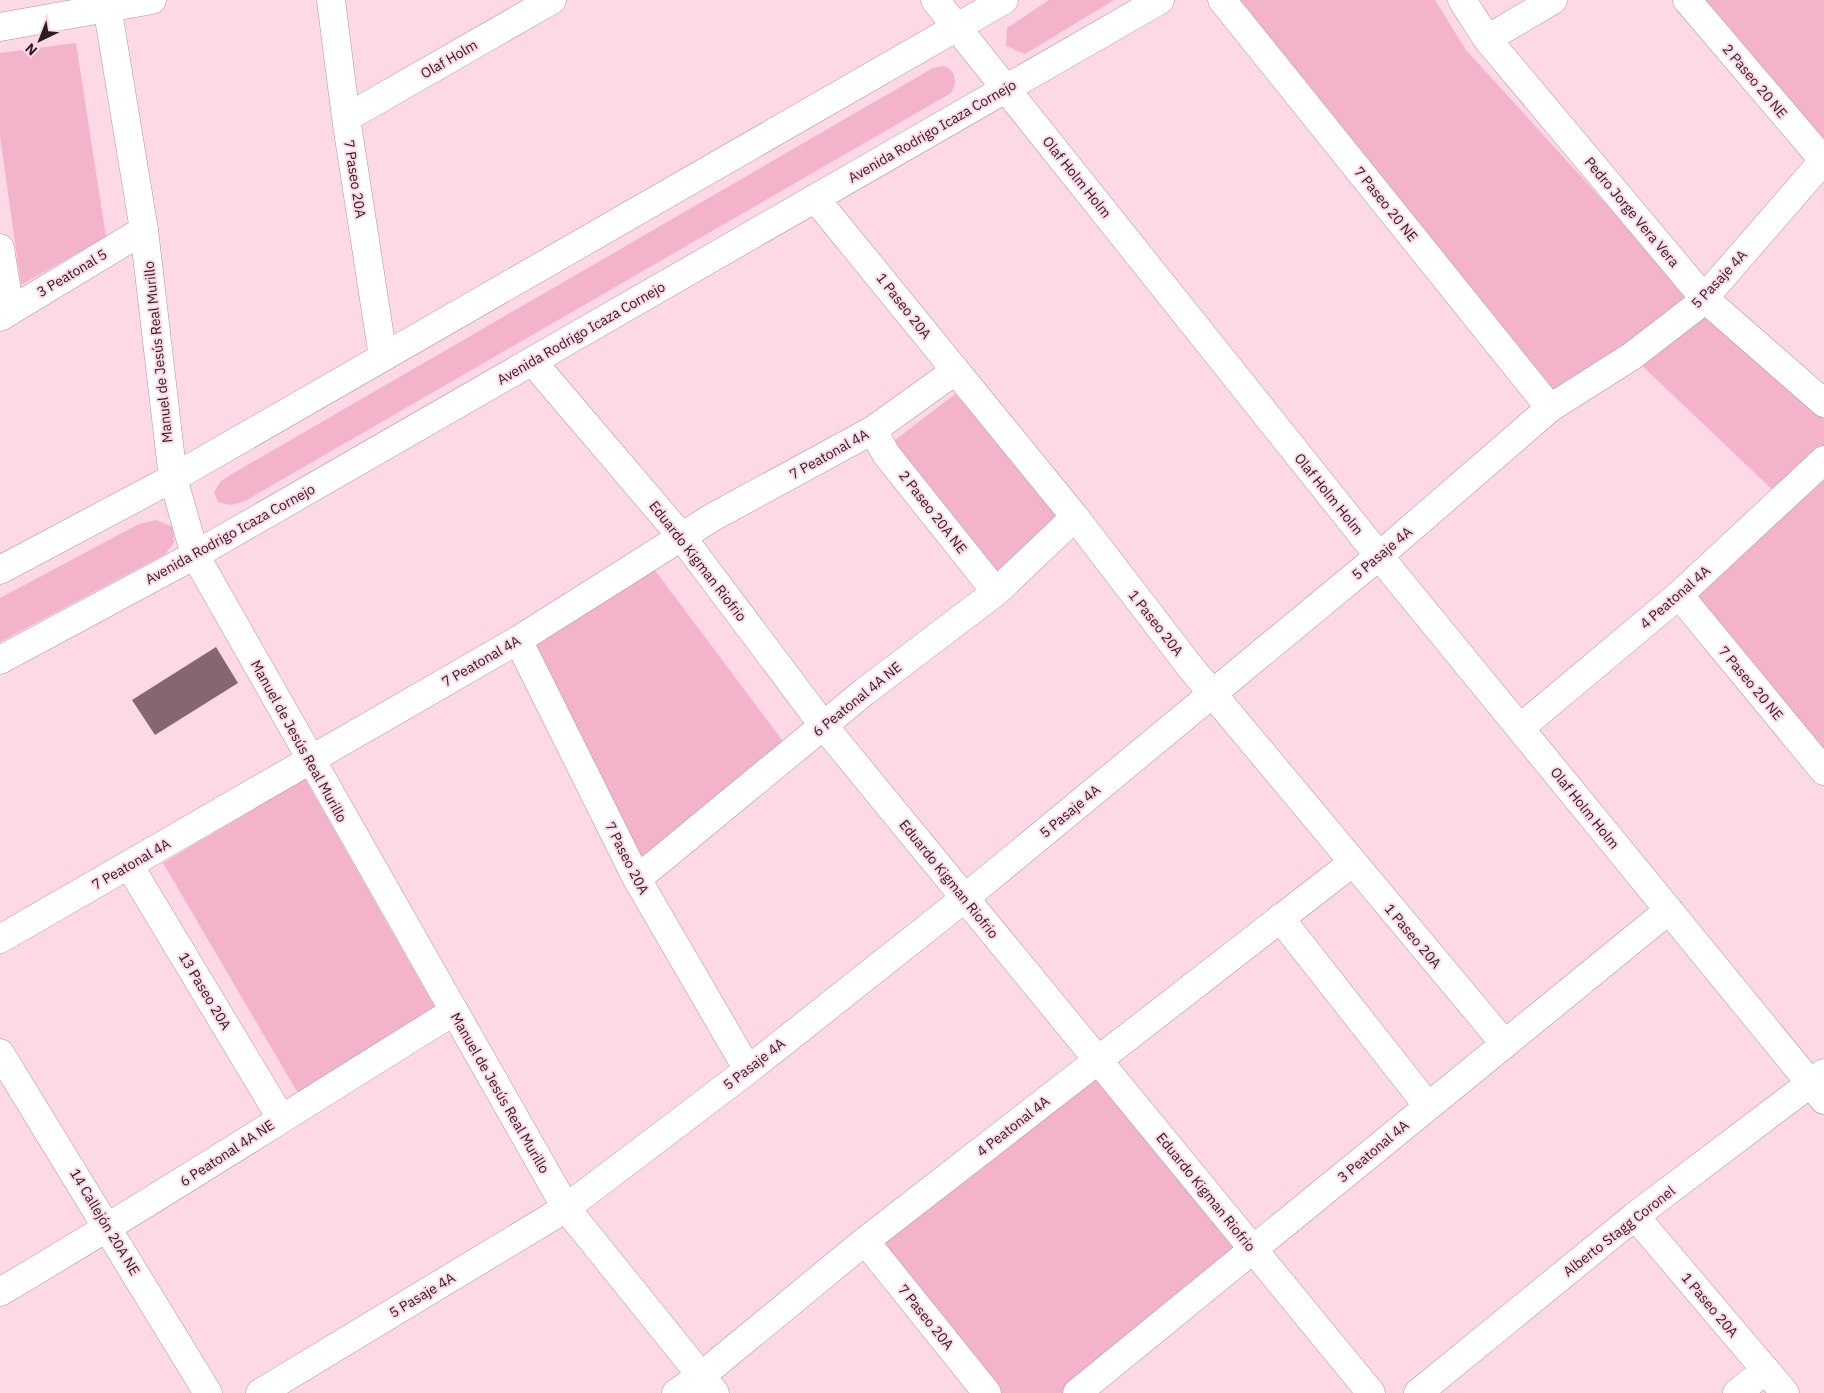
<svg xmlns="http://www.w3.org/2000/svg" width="1824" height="1393" font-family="'IBM Plex Sans',sans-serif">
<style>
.green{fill:#f3b3cb}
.building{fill:#866672}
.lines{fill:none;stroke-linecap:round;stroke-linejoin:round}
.street-casing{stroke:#b5929f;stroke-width:29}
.secondary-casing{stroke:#b5929f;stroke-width:29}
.street{stroke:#fff;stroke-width:28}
.secondary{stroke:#fff;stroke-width:28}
.labels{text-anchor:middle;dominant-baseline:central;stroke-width:4;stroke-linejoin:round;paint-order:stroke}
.street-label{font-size:14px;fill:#2a1c21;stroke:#fdd8e5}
</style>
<rect width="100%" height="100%" fill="#fdd8e5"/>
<!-- green -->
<path class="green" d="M 1049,0 L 1114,0 L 1025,54 L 1006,46 L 1007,28 Z
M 1239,0 L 1435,0 L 1466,50 L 1698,305 L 1824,419 L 1824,771 L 1679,595 L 1782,499 L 1632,356 L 1550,408 Z
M 1688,0 L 1824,0 L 1824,153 Z
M 76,43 L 106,237 L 21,285 L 0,136 L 0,53 Z
M 943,66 C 956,70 958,82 951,93 L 245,501 L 231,505 L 218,502 L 214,492 L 221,481 L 232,474 L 933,68 Z
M 955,394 L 1074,517 L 993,587 L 885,448 Z
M 156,520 L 173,527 L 174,543 L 165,554 L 0,642 L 0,598 L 139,524 Z
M 651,565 L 791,752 L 638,876 L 523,642 Z
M 305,779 L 437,1011 L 299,1095 L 163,863 Z
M 1098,1060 L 1254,1251 L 1077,1393 L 987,1393 L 865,1241 Z"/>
<!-- building -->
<path class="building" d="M 216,647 L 238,683 L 155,735 L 132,700 Z"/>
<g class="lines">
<!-- street casing -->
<g class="street-casing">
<path id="street" d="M 331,0 L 346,118 L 383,357
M 935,0 L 1379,556 L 1824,1100
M 1222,0 L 1550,408
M 1462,0 L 1487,39 L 1704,298 L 1824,403
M 1687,0 L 1824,161
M 0,27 L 152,0
M 1487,39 L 1553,0
M 346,118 L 552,0
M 815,198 L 1075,517 L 1191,668 L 1504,1043
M 0,248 L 10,311
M 0,317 L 144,230
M 532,361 L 681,536 L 823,725 L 1371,1393
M 873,430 L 886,454 L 996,592
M 195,555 L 566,1208 L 715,1393
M 1679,595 L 1824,771
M 518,640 L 637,879 L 748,1070
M 1520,728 L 1679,595 L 1824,460
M 129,865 L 281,1118
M 637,879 L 864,692 L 996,592 L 1075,517
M 1280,918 L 1428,1106
M 0,939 L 518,640 L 713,517 L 873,430 L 955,371
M 0,1053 L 208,1393
M 1635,1216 L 1785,1393
M 865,1241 L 987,1393
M 0,1292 C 153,1202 302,1105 453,1012
M 260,1393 L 566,1208 L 748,1070 L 965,898 L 1379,556 L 1550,408 L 1632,356 L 1698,305 L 1824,160
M 676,1393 L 701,1376 L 865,1241 L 1352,863
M 1077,1393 L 1669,910
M 1418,1393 L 1635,1216 L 1824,1073
M 1737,1393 L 1766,1370"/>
</g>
<!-- secondary casing -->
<g class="secondary-casing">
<path id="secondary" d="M 106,0 L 144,230 L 173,478 L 195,555
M 0,570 L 173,478 L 1004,0
M 0,660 L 195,555 L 1160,0"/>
</g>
<!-- street -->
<use href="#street" class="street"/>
<!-- secondary -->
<use href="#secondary" class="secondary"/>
</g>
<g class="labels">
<!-- street labels -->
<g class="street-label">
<text transform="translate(449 59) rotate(-30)">Olaf Holm</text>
<text transform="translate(1755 81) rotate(50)">2 Paseo 20 NE</text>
<text transform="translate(932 131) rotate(-30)">Avenida Rodrigo Icaza Cornejo</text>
<text transform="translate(1077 177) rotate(51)">Olaf Holm Holm</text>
<text transform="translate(355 179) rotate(81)">7 Paseo 20A</text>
<text transform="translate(1386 204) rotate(51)">7 Paseo 20 NE</text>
<text transform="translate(1632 212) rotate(50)">Pedro Jorge Vera Vera</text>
<text transform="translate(72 273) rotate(-31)">3 Peatonal 5</text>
<text transform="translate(1719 279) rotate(-47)">5 Pasaje 4A</text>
<text transform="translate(904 306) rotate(52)">1 Paseo 20A</text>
<text transform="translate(581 333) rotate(-30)">Avenida Rodrigo Icaza Cornejo</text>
<text transform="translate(158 352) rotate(-96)">Manuel de Jesús Real Murillo</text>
<text transform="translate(829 454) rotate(-29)">7 Peatonal 4A</text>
<text transform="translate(1329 494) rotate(51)">Olaf Holm Holm</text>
<text transform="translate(933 512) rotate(52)">2 Paseo 20A NE</text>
<text transform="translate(230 534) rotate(-29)">Avenida Rodrigo Icaza Cornejo</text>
<text transform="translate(1382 553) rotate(-40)">5 Pasaje 4A</text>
<text transform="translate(698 561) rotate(52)">Eduardo Kigman Riofrio</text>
<text transform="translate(1675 597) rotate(-41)">4 Peatonal 4A</text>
<text transform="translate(1156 623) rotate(52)">1 Paseo 20A</text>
<text transform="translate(481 661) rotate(-30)">7 Peatonal 4A</text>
<text transform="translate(1751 683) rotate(50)">7 Paseo 20 NE</text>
<text transform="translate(857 699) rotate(-39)">6 Peatonal 4A NE</text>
<text transform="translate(299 741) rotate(61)">Manuel de Jesús Real Murillo</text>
<text transform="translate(1585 808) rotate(51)">Olaf Holm Holm</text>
<text transform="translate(1070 811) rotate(-40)">5 Pasaje 4A</text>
<text transform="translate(627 858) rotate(63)">7 Paseo 20A</text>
<text transform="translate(131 864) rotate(-30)">7 Peatonal 4A</text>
<text transform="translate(949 879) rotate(51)">Eduardo Kigman Riofrio</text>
<text transform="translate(1413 936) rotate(50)">1 Paseo 20A</text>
<text transform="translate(205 991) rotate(59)">13 Paseo 20A</text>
<text transform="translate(754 1064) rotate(-38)">5 Pasaje 4A</text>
<text transform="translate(500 1093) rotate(60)">Manuel de Jesús Real Murillo</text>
<text transform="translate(1013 1126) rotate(-38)">4 Peatonal 4A</text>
<text transform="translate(1373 1151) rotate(-40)">3 Peatonal 4A</text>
<text transform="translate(227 1153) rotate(-33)">6 Peatonal 4A NE</text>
<text transform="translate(1206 1192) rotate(51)">Eduardo Kigman Riofrio</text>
<text transform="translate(105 1222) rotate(59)">14 Callejón 20A NE</text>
<text transform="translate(1619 1231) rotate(-38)">Alberto Stagg Coronel</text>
<text transform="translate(422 1295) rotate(-31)">5 Pasaje 4A</text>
<text transform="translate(1710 1305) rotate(50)">1 Paseo 20A</text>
<text transform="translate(926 1317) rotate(51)">7 Paseo 20A</text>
</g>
</g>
<!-- north arrow -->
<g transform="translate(40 40) rotate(223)" stroke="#fdd8e5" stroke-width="4" paint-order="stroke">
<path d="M0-4L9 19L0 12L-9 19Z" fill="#2a1c21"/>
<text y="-8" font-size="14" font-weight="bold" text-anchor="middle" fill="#2a1c21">N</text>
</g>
</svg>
